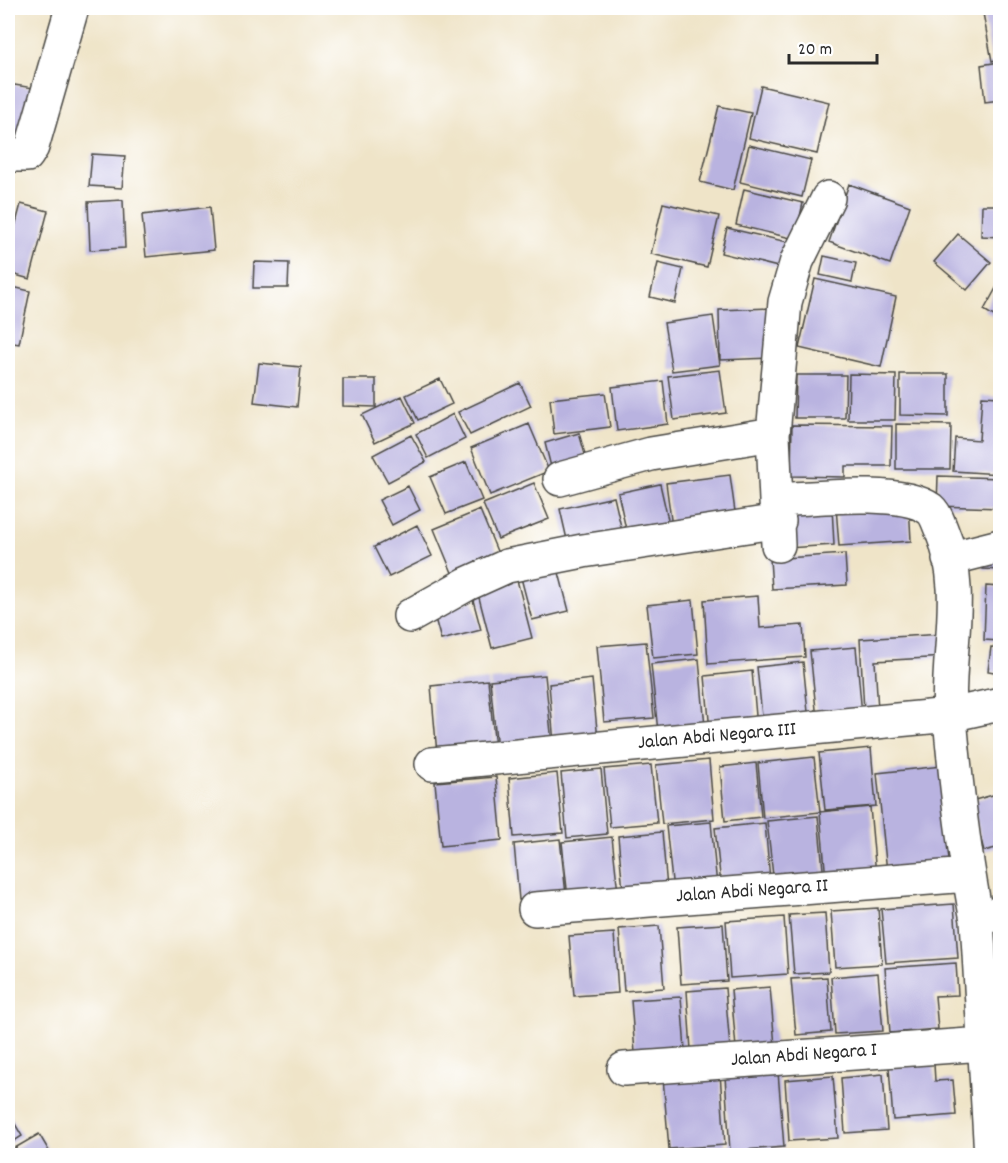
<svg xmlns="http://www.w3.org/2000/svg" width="1008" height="1163" font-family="Dekko,sans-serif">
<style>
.building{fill:#b9b3e0}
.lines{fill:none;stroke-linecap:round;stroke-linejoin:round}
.minor-casing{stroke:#484743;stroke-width:36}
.minor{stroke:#fff;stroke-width:33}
.labels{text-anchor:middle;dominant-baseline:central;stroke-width:5;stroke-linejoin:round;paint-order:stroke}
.street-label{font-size:20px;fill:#2b2b2b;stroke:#fff}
</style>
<rect width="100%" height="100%" fill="#fff"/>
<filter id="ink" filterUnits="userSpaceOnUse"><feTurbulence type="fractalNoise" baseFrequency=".0167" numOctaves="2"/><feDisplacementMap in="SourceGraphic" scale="12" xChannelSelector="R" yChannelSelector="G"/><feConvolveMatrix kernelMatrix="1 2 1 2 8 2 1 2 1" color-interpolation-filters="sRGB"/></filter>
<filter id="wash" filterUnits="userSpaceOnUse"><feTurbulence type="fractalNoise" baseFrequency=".008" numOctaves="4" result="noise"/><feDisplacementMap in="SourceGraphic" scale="24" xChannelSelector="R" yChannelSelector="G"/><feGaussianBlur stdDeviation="1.35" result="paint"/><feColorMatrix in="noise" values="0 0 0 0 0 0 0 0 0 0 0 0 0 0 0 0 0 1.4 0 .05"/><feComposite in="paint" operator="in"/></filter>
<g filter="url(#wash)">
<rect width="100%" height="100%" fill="#efe4c8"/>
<g id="blocks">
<!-- building -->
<path class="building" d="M 982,8 L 1000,8 L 1000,59 L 992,61 Z
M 1000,62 L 1000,100 L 985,102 L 981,65 Z
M 8,84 L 34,88 L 23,144 L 8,141 Z
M 761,86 L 829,102 L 817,154 L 749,138 Z
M 719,106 L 751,113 L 733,190 L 700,182 Z
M 749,145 L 811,160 L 802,197 L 740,182 Z
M 92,154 L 125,156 L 122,188 L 89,186 Z
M 849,184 L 910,206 L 890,264 L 829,242 Z
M 744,189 L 803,203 L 795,239 L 736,225 Z
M 123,200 L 125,248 L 90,250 L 88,202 Z
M 663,203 L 719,216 L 707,267 L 651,254 Z
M 21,204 L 48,211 L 30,279 L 8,273 L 8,253 Z
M 982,205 L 1000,205 L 1000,237 L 981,236 Z
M 210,207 L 214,250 L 146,257 L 142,215 Z
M 727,228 L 796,244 L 790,270 L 721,253 Z
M 958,234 L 991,262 L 967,290 L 934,262 Z
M 824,256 L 856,263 L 852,282 L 820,275 Z
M 254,262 L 289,263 L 288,288 L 253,288 Z
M 658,263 L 683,269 L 675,303 L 650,297 Z
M 815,279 L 896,297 L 881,367 L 799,348 Z
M 1000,281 L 1000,320 L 984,310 Z
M 8,286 L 30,291 L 19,344 L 8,342 Z
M 773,308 L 774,358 L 720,360 L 719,310 Z
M 713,316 L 720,365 L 672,371 L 664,323 Z
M 259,363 L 301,367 L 297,407 L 254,402 Z
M 720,370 L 726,413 L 674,420 L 668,376 Z
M 849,374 L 896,375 L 895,420 L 848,420 Z
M 900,374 L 948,374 L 948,416 L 900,415 Z
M 796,375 L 846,375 L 845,418 L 795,418 Z
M 343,379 L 376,379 L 376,407 L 343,406 Z
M 440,379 L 452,404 L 418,420 L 406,395 Z
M 663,381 L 668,424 L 617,431 L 612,387 Z
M 520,383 L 531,406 L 470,435 L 458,412 Z
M 605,393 L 610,427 L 554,434 L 550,399 Z
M 402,396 L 415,423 L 375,442 L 362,415 Z
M 982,396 L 1000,397 L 1000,440 L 992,440 L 1000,441 L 1000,474 L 953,471 L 955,438 L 979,440 Z
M 453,414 L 465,439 L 428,458 L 416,434 Z
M 529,424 L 549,471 L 490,495 L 471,448 Z
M 896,424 L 951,425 L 950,469 L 896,469 Z
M 792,425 L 892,426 L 891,466 L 845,466 L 845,477 L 791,476 Z
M 579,433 L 588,465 L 553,475 L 545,443 Z
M 411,435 L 426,462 L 388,482 L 373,455 Z
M 466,462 L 482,500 L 446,514 L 430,477 Z
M 730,475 L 736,519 L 672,527 L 666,483 Z
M 938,476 L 1000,478 L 1000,508 L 937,506 Z
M 534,483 L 549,519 L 498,539 L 483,504 Z
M 660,484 L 669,524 L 627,534 L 618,493 Z
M 408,486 L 420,510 L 392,525 L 379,500 Z
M 614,497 L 622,531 L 568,544 L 560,509 Z
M 909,503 L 911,541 L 839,546 L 836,507 Z
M 832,507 L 834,545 L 787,548 L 785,510 Z
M 480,510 L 499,556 L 453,575 L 434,529 Z
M 417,525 L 432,556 L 389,577 L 374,547 Z
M 984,553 L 1000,554 L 1000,570 L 983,569 Z
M 845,554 L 847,585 L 772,589 L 770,559 Z
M 556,561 L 569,611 L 532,620 L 519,570 Z
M 516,576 L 532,638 L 492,648 L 476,586 Z
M 986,586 L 1000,587 L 1000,641 L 984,640 Z
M 758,596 L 760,628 L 803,625 L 805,657 L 708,664 L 704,600 Z
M 473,600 L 481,630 L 441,640 L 433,611 Z
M 693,600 L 698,654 L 653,658 L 647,605 Z
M 943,634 L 945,657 L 875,661 L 878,710 L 864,711 L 860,639 Z
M 646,642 L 654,718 L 604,722 L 597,646 Z
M 856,647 L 862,715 L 817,719 L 810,651 Z
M 991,647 L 1000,648 L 1000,673 L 988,671 Z
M 699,659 L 705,727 L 658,732 L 651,664 Z
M 803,662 L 809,722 L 763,726 L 757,667 Z
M 752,671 L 757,727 L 710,731 L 705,676 Z
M 545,675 L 552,743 L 497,749 L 490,680 Z
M 592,679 L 598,740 L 554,744 L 549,684 Z
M 488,680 L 495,748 L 437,754 L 431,686 Z
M 871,748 L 876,806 L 825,810 L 819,753 Z
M 814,757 L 820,812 L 870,807 L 876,875 L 826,879 L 820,812 L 763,818 L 758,763 Z
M 709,760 L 714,819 L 662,824 L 656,765 Z
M 756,763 L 761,817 L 725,821 L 720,767 Z
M 651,765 L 657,823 L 610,827 L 604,769 Z
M 942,766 L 952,866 L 887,872 L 877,773 Z
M 601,769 L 607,834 L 567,838 L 561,773 Z
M 557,773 L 563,833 L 514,837 L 509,778 Z
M 496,777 L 502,840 L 441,846 L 435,782 Z
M 1000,793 L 1000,847 L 984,851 L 971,801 Z
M 818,816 L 824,880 L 774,885 L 767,821 Z
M 711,822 L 717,886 L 673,890 L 666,826 Z
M 765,823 L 770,880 L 721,885 L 715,828 Z
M 662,832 L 667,888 L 623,891 L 618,836 Z
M 612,837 L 618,893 L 568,898 L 562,842 Z
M 560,839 L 566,895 L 519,900 L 514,844 Z
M 954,904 L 958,958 L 886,963 L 881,909 Z
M 878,908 L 882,964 L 835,967 L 831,911 Z
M 825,913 L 829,972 L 794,974 L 789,915 Z
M 784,917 L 788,974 L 730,978 L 726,921 Z
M 723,924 L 727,981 L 681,984 L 677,927 Z
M 659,926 L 664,988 L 624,991 L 619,929 Z
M 614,933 L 618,993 L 574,996 L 569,936 Z
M 956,963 L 958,995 L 935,996 L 938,1029 L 890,1033 L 885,968 Z
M 878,973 L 883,1031 L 835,1034 L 831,977 Z
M 827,977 L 831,1032 L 796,1035 L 791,979 Z
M 770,987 L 775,1046 L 736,1048 L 731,990 Z
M 725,988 L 730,1048 L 691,1050 L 687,991 Z
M 681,997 L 685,1050 L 635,1053 L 631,1000 Z
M 934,1064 L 935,1081 L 953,1080 L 956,1115 L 893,1120 L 889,1067 Z
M 778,1072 L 784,1147 L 730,1151 L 725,1076 Z
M 720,1073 L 725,1145 L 669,1149 L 663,1078 Z
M 883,1074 L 887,1130 L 845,1133 L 841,1078 Z
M 833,1076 L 838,1138 L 789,1141 L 785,1080 Z
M 8,1112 L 22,1136 L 8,1145 Z
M 39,1134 L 52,1156 L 8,1156 L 8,1152 Z"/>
</g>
</g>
<g filter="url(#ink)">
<use href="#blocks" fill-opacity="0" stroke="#484743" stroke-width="1.5"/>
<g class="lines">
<!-- minor casing -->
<g class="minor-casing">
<path id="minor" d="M 8,155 L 27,155 L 32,147 L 72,8
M 560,479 L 651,454 L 773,434
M 778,500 C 815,498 902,488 930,509 C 936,514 938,522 941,529 C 968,592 945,654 950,718 C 956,785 964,854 977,920
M 778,545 L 773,434 L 785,302 L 797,261 L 828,198
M 949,559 L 1000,546
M 410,616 L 467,584 L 507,566 L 583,551 L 779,521
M 432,764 L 950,715 L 1000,704
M 535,909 L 968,875
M 624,1069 L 984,1044
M 991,1156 L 977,920 L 1000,913"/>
</g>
<!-- minor -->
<use href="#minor" class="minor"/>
</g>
</g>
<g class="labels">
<!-- street labels -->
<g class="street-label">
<text transform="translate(717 737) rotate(-5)">Jalan Abdi Negara III</text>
<text transform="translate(752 892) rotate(-4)">Jalan Abdi Negara II</text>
<text transform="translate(804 1056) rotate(-4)">Jalan Abdi Negara I</text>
</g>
</g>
<!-- margin -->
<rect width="1008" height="1163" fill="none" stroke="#fff" stroke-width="30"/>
<!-- scale -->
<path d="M789 54v9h88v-9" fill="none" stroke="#2b2b2b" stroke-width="3"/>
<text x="798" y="54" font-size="18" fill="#2b2b2b" stroke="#ffffff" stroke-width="4.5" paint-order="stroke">20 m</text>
</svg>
